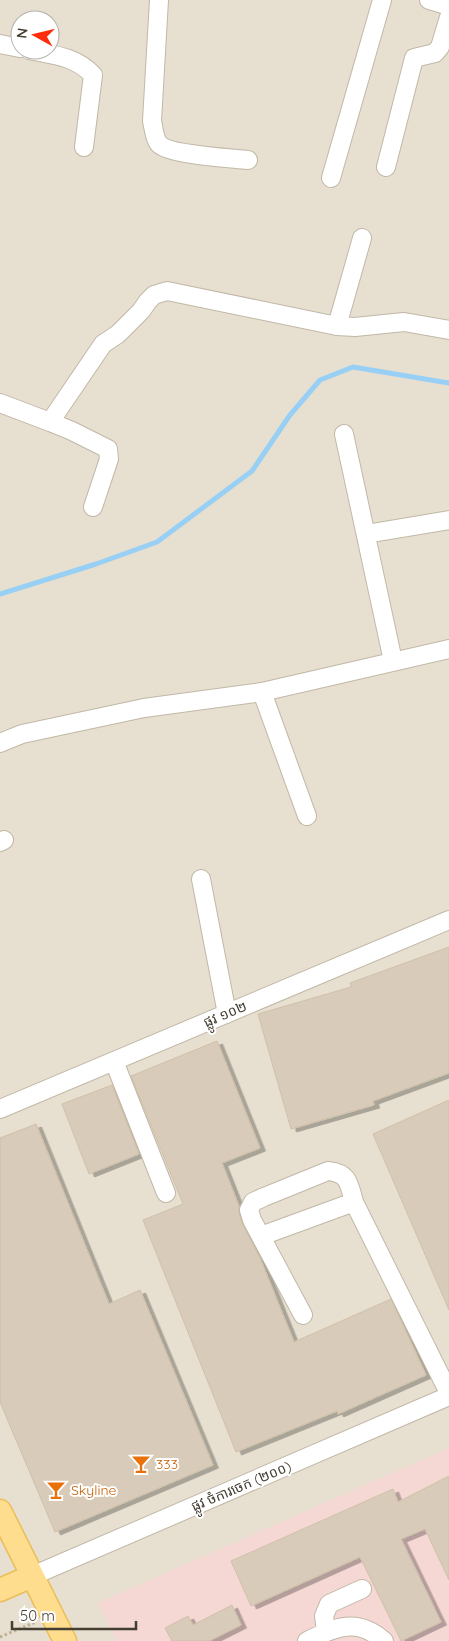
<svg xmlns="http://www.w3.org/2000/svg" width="449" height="1641" font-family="Quicksand,'Noto Sans Khmer',sans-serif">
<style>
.residential{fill:#e7dfcf;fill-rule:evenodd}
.medical{fill:#f5d7d3}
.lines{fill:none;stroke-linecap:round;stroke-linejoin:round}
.stream{stroke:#98d0f5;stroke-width:5}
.building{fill:#d8cbb9;stroke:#d0c0a9;filter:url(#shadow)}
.minor-casing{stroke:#c1b8a7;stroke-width:20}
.major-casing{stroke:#ecbd56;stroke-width:25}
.path{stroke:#c1b094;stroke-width:3;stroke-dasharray:2.5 2.5;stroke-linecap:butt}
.minor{stroke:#fff;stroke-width:18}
.major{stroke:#ffdd8e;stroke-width:22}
.labels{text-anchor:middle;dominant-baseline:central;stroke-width:4;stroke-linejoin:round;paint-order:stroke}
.street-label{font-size:14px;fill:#443d32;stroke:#fff}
.food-label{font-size:14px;fill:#c56008;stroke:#fff;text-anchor:start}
</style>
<defs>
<filter id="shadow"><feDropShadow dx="5.5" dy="3" stdDeviation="0" flood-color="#0004"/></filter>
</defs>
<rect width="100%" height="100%" fill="#f2ede2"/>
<!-- residential -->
<path class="residential" d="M 0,0 L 449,0 L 449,1641 L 0,1641 ZM 20,20 L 50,20 L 50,50 L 20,50 Z"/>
<!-- medical -->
<path class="medical" d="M 449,1448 L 449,1641 L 117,1641 L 98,1603 Z"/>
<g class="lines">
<!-- stream -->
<path class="stream" d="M 0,594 L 96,564 L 157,542 L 252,471 L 290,415 L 320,380 L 353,367 L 449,383"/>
</g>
<!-- building -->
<path class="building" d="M 449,947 L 449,1073 L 373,1101 L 374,1105 L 291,1129 L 258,1014 L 351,987 L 350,983 Z
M 217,1041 L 260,1148 L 222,1163 L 239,1206 L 239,1213 L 242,1223 L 260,1258 L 294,1342 L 391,1299 L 426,1375 L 338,1414 L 337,1411 L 236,1452 L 143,1220 L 183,1204 L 131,1076 Z
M 112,1085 L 139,1154 L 89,1174 L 62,1104 Z
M 449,1100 L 449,1310 L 373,1134 Z
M 36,1124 L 109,1304 L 140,1290 L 213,1465 L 55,1532 L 0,1402 L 0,1138 Z
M 449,1476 L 449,1580 L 425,1529 L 401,1539 L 441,1622 L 401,1641 L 360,1557 L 251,1606 L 231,1561 L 393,1489 L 398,1502 Z
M 232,1605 L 241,1625 L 209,1641 L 172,1641 L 165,1628 L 188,1616 L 193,1625 Z"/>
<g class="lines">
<!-- minor casing -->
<g class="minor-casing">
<path id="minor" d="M 159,0 L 152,121 C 154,129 154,138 159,144 C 169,155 231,158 248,160
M 429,0 L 449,6
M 0,44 L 20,48
M 29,50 C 53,55 75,56 93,75 L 84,147
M 386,167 L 414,58 L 435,53 L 440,47 L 449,17
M 331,178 L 382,0
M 337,326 L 362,238
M 0,403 L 50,422 L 103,344 L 118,334 L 141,311 L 148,301 L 154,295 L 167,291 L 337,326 L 355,327 L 404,322 L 449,330
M 50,422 L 72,431 L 108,449 L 109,459 L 93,507
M 344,434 L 393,661
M 366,534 L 449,520
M 262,692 L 307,816
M 0,743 L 22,734 L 144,708 L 262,692 L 449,649
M 0,842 L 4,840
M 201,879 L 227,1014
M 114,1061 L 166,1193
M 0,1109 L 449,920
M 261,1236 L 354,1202 L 449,1393
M 303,1315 L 252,1220 L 249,1210 L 253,1202 L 264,1197 L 328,1171 C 349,1173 349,1184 354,1202
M 32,1576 L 449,1396
M 326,1632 L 324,1616 L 329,1604 L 362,1589
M 307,1641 C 336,1627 357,1617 384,1641"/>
</g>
<!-- major casing -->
<g class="major-casing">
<path id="major" d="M 0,1511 L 65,1641
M 0,1590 L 32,1576"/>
</g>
<!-- path -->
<path class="path" d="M 0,1637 L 36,1622"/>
<!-- minor -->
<use href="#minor" class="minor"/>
<!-- major -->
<use href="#major" class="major"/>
</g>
<!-- icons -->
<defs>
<g id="bar-bare" transform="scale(1.5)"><path d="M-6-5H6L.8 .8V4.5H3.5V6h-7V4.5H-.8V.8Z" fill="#e8710a" stroke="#fff" stroke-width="2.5" paint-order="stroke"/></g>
</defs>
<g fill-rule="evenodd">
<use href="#bar-bare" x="141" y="1464"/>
<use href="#bar-bare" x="56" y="1490"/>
</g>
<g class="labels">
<!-- street labels -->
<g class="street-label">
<text transform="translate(225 1014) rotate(-23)">ផ្លូវ ១០២</text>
<text transform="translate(241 1486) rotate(-23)">ផ្លូវ ចំការចេក (២០០)</text>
</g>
<!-- food labels -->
<g class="food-label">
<text x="156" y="1464">333</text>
<text x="71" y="1490">Skyline</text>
</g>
</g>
<!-- north arrow -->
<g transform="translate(35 35) rotate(278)"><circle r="24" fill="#ffffff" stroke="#b4b1ad"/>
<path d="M0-4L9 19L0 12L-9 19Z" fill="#ff2d0c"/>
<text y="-8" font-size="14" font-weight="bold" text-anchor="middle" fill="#443d32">N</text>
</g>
<!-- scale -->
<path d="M12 1621v8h124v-8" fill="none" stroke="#443d32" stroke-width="2.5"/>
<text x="20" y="1621" font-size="15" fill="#443d32" stroke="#ffffff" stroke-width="4" paint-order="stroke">50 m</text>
</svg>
